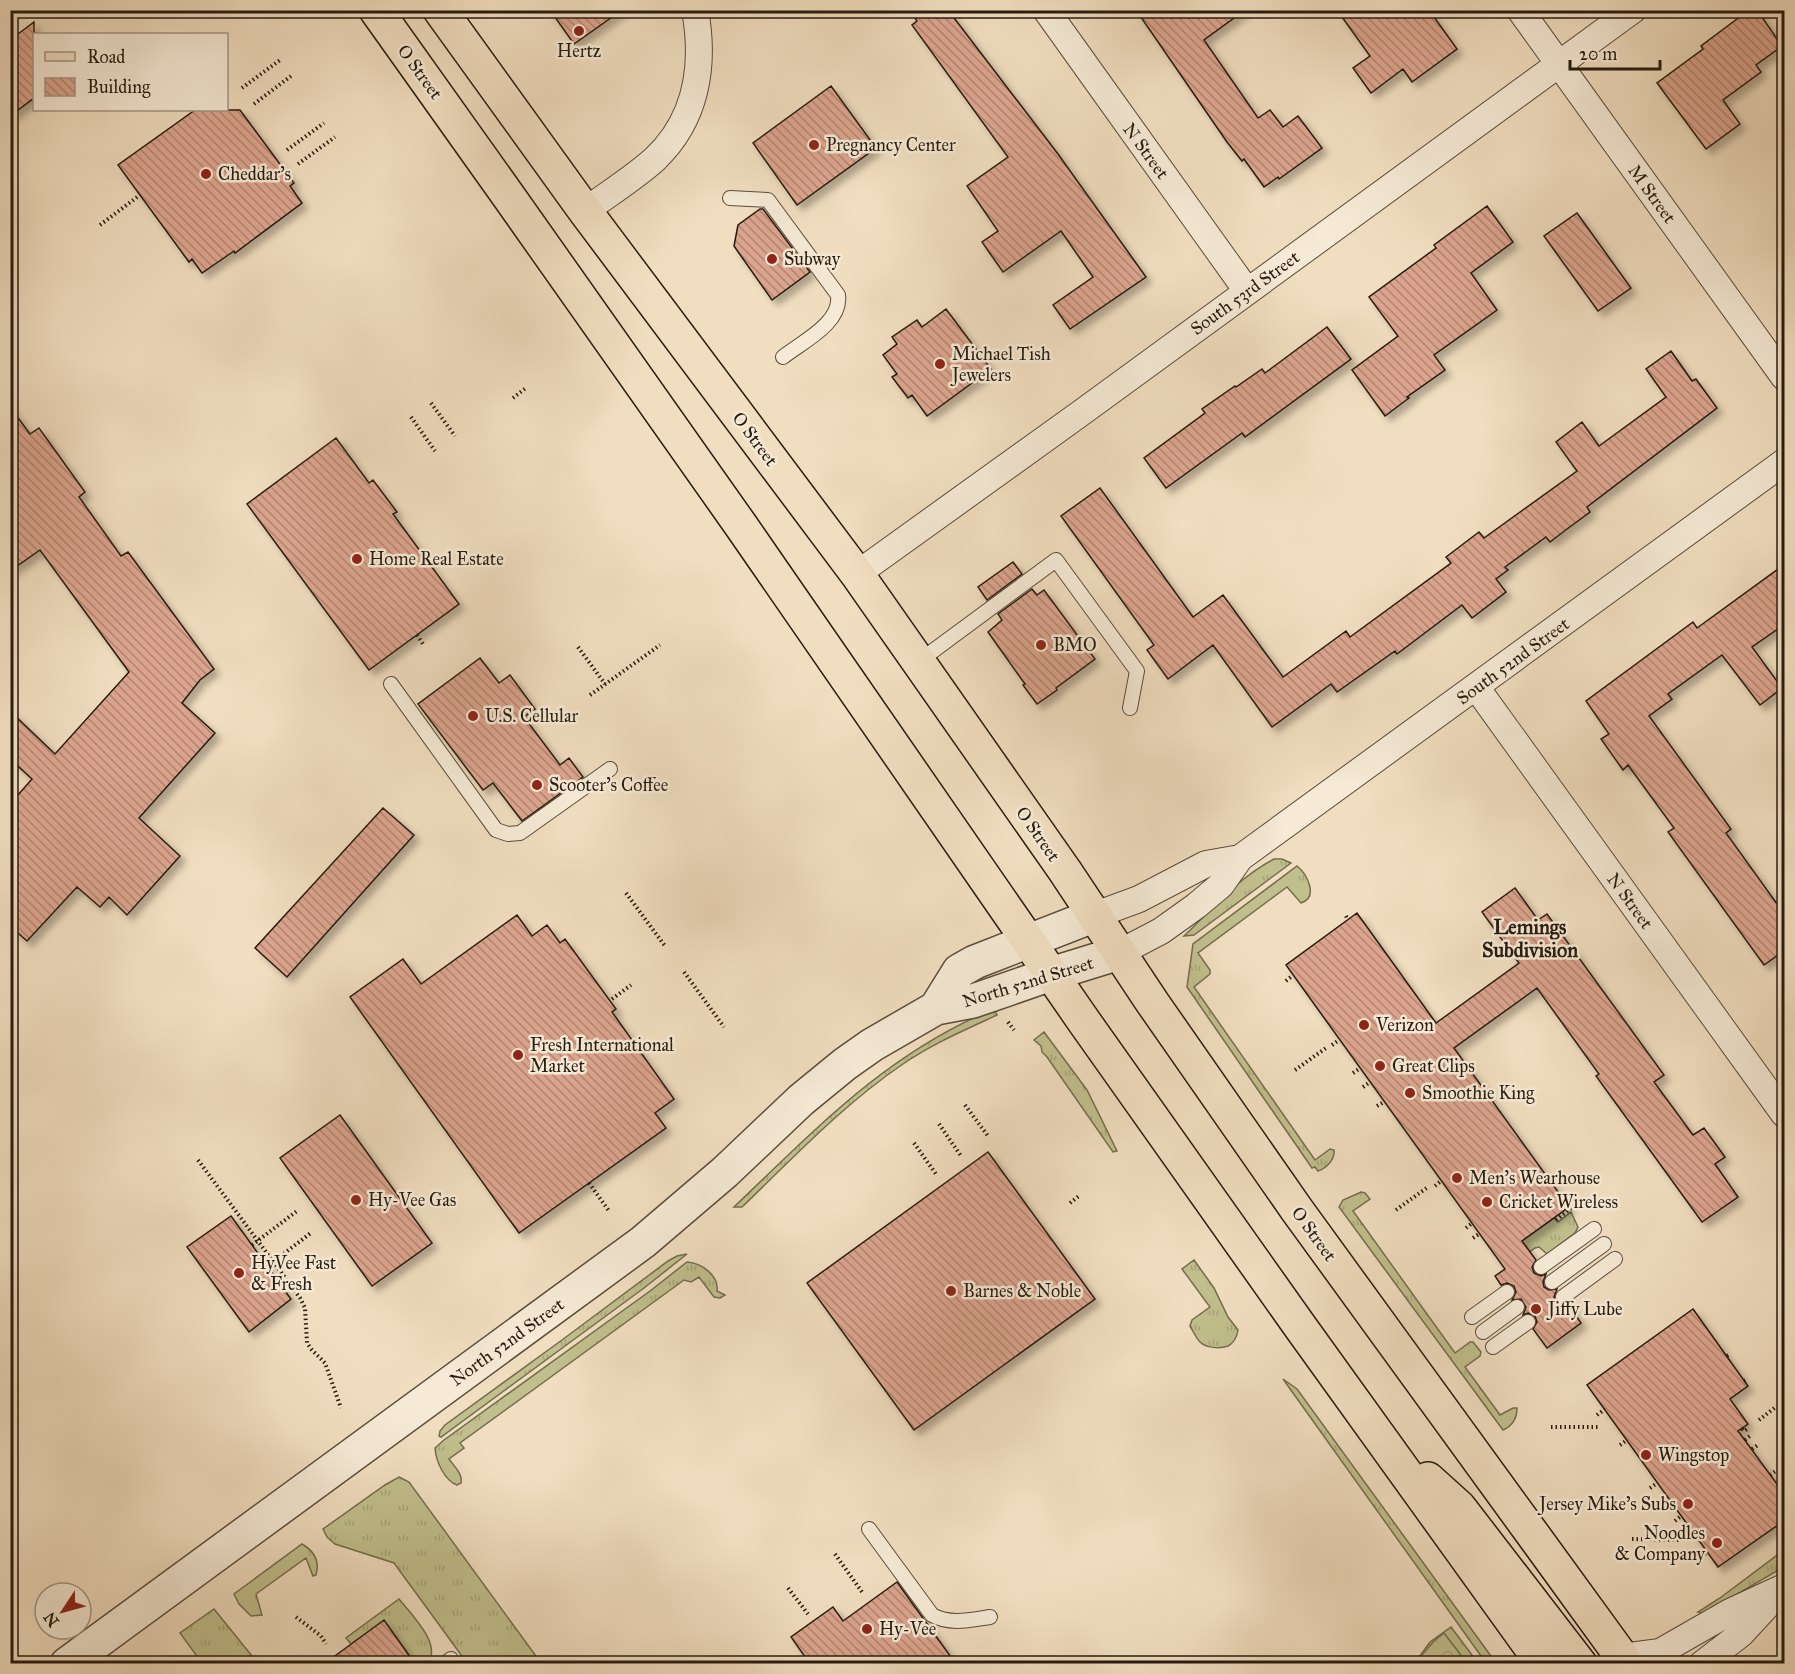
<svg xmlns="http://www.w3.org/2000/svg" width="1795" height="1674" font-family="'IM FELL Great Primer',serif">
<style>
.grass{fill:url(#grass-tufts);stroke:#746d4e;stroke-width:1.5}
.forest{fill:url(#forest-crowns);stroke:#746d4e;stroke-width:1.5}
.building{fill:url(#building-back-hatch);stroke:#261b10;stroke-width:1.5;filter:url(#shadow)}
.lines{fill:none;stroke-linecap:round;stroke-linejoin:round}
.service-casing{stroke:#594c3c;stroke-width:16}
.minor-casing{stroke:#594c3c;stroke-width:28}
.tertiary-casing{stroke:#594c3c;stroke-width:36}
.primary-casing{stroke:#261b10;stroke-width:36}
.path{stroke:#261b10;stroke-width:4;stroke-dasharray:1.5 3;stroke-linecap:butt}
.service{stroke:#f6ead6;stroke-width:14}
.minor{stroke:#f6ead6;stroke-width:26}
.tertiary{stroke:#f6ead6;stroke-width:33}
.primary{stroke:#f1dec0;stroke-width:33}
.poi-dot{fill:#8f2418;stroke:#f6ead6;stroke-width:2}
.labels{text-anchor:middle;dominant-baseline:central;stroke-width:5;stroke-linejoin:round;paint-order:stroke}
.poi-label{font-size:18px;fill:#261b10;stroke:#f6ead6;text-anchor:start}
.street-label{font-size:18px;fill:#261b10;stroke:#f6ead6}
.neighbourhood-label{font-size:20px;font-weight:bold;fill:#261b10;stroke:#f6ead6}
</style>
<defs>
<pattern id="grass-tufts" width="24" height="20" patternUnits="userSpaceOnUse" patternTransform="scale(1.5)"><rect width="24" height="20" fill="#c1bf8d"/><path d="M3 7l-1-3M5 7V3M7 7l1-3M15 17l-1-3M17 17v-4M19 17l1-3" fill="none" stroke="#a6a479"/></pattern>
<pattern id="forest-crowns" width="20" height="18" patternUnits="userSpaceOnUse" patternTransform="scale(1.5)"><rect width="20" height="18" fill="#c1bf8d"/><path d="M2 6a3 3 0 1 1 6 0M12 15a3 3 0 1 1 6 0" fill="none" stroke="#a6a479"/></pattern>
<pattern id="building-back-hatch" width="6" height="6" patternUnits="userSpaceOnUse" patternTransform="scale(1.5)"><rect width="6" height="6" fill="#dca48e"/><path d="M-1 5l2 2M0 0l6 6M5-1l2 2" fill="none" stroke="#b28573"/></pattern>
<filter id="shadow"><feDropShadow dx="5.5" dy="5.5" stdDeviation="3" flood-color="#0004"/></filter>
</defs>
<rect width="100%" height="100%" fill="#f1dec0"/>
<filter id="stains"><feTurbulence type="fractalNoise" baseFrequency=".00333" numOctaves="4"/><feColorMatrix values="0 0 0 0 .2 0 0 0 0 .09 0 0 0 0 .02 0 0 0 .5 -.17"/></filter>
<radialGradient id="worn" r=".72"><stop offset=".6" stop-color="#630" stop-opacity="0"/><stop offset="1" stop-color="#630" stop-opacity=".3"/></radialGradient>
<!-- grass -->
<path class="grass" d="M 1274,859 L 1282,859 L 1291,863 L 1194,935 L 1184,936 C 1212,909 1239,877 1274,859 Z
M 1297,866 C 1307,874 1319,897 1301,903 L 1287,887 L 1198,953 L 1210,970 L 1210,974 L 1194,987 L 1315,1160 L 1330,1149 L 1334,1150 C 1335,1159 1327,1168 1318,1171 L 1315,1167 L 1312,1168 L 1187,987 L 1193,944 Z
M 994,1009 L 997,1015 C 965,1030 932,1044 903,1064 C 844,1104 794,1157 742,1207 L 734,1207 C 816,1129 887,1053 994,1009 Z
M 1044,1032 L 1087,1090 L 1117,1151 L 1113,1152 L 1047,1057 L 1042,1052 L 1041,1046 L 1034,1040 Z
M 1361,1192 L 1365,1193 L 1370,1199 L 1353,1211 L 1455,1353 L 1470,1342 L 1473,1342 L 1481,1352 L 1480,1356 L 1465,1367 L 1500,1415 L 1513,1408 L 1517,1408 C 1517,1419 1512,1426 1503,1430 L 1339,1207 L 1343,1200 Z
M 1571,1212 L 1578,1227 L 1575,1233 L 1547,1254 L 1539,1247 L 1535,1248 L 1520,1259 L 1499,1257 L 1554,1218 L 1558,1222 Z
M 687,1254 L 644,1288 L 441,1437 L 439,1436 L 440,1431 L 445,1425 L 562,1340 L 668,1261 L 677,1256 Z
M 1194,1260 L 1214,1288 L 1228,1317 L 1238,1330 C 1237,1336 1234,1343 1228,1346 C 1220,1349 1206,1348 1200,1342 C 1196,1338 1193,1331 1190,1326 L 1192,1320 L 1210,1307 L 1182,1269 Z
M 687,1262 C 701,1263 719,1275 717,1291 L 725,1295 L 720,1298 L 714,1297 L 699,1277 L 691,1282 L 684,1280 L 460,1443 L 464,1448 L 449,1459 C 454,1466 463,1474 461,1483 L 457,1485 C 445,1481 436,1462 435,1448 L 444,1440 L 650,1291 Z
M 1283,1379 L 1297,1389 L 1496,1663 L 1486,1663 Z
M 399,1477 L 409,1482 L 541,1663 L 467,1663 L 394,1563 L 335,1544 L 327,1537 L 323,1529 L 385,1485 Z
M 302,1544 C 314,1551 320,1561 316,1575 L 313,1576 L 306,1558 L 256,1594 L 262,1615 L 251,1616 L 239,1604 L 234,1594 Z
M 1784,1550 L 1784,1565 L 1777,1571 L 1705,1613 L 1698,1612 L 1720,1598 Z
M 399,1599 C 411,1614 442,1644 428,1663 L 415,1663 L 384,1621 L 351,1644 L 346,1638 Z
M 214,1609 L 256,1661 L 255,1663 L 202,1663 L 180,1633 Z
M 1451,1627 L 1478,1663 L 1414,1664 L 1430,1642 Z"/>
<!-- forest -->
<path class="forest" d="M 1444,1633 L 1467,1663 L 1415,1663 L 1434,1641 Z"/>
<!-- building -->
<path class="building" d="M 550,10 L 622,10 L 574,44 Z
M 910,10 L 948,10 L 1058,154 L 1146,277 L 1070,329 L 1053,305 L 1093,277 L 1061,231 L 1003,272 L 982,242 L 998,231 L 967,186 L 1008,157 L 912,25 L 917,21 Z
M 1136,10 L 1245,10 L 1204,40 L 1258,118 L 1270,110 L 1283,127 L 1298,116 L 1322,148 L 1279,179 L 1278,177 L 1264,187 L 1244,159 L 1242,161 L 1227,142 Z
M 1337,10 L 1429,10 L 1457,49 L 1412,82 L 1403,69 L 1371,93 L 1353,68 L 1370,56 Z
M 1749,10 L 1757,10 L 1782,46 L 1756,65 L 1761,72 L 1723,100 L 1740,124 L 1706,149 L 1657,83 L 1703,49 L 1701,46 Z
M 34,22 L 34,98 L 10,116 L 10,40 Z
M 831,86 L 876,148 L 797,205 L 753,143 Z
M 195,110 L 240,110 L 294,183 L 290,186 L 302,203 L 235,253 L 234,251 L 202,273 L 192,259 L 189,262 L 118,165 Z
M 1487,206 L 1513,242 L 1471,273 L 1497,310 L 1434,355 L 1445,370 L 1407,397 L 1409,398 L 1385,416 L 1352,370 L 1398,336 L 1369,297 L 1436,248 L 1434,245 Z
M 760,209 L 763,209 L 810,272 L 772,300 L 734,246 L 738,225 Z
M 1577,213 L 1631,288 L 1598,311 L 1544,236 Z
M 946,309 L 991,369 L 927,416 L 912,395 L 908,398 L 892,377 L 897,374 L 883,355 L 897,344 L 892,337 L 917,320 L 922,327 Z
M 1327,327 L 1351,359 L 1245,437 L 1242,433 L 1166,488 L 1144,458 L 1205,413 L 1202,409 L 1235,386 L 1236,387 L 1262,369 L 1265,373 Z
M 1671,351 L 1692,381 L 1696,379 L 1717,408 L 1587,507 L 1590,512 L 1567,529 L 1550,542 L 1546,537 L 1505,567 L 1508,570 L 1496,579 L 1506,592 L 1472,618 L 1462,605 L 1397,654 L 1395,651 L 1337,692 L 1331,684 L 1272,727 L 1213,645 L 1168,679 L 1147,650 L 1154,645 L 1061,516 L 1100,488 L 1193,617 L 1223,595 L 1283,677 L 1346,631 L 1350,637 L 1451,563 L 1446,557 L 1479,532 L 1484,538 L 1577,471 L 1556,442 L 1582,422 L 1599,446 L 1666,397 L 1646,369 Z
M 10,407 L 30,434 L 39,428 L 85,492 L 79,497 L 121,556 L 128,552 L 214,669 L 200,680 L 182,703 L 215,733 L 139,818 L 180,856 L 127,915 L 109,897 L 100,907 L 77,887 L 27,941 L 10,926 L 10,804 L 32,779 L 10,759 L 10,711 L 55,754 L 129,672 L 40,550 L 10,571 Z
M 336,438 L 369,483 L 373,480 L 397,512 L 393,514 L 459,604 L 369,670 L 247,504 Z
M 1013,562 L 1022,574 L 987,600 L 978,587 Z
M 1785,564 L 1785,624 L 1752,647 L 1782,688 L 1760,705 L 1722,655 L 1668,694 L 1672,699 L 1649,716 L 1731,829 L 1726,833 L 1785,915 L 1785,950 L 1764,965 L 1668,832 L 1674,828 L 1628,765 L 1623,770 L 1601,739 L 1609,734 L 1586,701 L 1693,622 L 1697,628 Z
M 1032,589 L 1037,595 L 1044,590 L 1095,659 L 1056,688 L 1057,690 L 1037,704 L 1023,685 L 1025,684 L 988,632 L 1002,620 L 998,614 Z
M 480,658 L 499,683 L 510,675 L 535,709 L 524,717 L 560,765 L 569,758 L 583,777 L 522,821 L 493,783 L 483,790 L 418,704 Z
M 383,808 L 414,835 L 287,977 L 255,948 Z
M 1515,888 L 1538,920 L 1547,914 L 1664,1075 L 1654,1082 L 1693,1135 L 1704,1128 L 1725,1157 L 1715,1164 L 1738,1197 L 1702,1222 L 1596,1076 L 1599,1074 L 1537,988 L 1454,1048 L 1569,1207 L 1522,1241 L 1536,1260 L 1532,1267 L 1534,1273 L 1541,1276 L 1546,1274 L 1543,1282 L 1544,1287 L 1549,1290 L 1557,1289 L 1554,1297 L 1555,1302 L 1560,1305 L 1568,1304 L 1581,1323 L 1547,1348 L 1533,1329 L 1537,1322 L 1535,1316 L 1528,1313 L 1523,1315 L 1526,1307 L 1521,1299 L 1512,1300 L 1516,1292 L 1514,1286 L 1507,1283 L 1501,1285 L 1495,1276 L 1505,1269 L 1286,965 L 1357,913 L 1436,1023 L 1519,963 L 1482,912 Z
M 517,915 L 532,936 L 547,925 L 560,943 L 565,939 L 616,1009 L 612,1012 L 674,1099 L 655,1113 L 666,1128 L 519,1233 L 350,997 L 403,959 L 421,984 Z
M 340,1115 L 432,1243 L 372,1286 L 280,1158 Z
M 988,1152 L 1095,1299 L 914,1430 L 807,1283 Z
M 231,1216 L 291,1299 L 249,1332 L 187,1247 Z
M 1693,1309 L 1748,1386 L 1730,1399 L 1748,1424 L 1738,1431 L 1785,1495 L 1785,1520 L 1718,1567 L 1587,1385 Z
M 897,1582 L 956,1664 L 810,1664 L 791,1637 L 833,1607 L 843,1621 Z
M 384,1620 L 415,1664 L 324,1664 Z"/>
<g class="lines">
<!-- service casing -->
<g class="service-casing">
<path id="service" d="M 730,198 L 768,200 L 838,295 C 842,323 802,342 783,357
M 918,662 L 1056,560 L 1137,671 L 1130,708
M 391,684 L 496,830 L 508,834 L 520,833 L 610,769
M 1541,1267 L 1594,1229
M 1552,1282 L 1604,1244
M 1563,1297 L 1615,1259
M 1472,1317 L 1507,1292
M 1483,1332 L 1517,1307
M 1493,1347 L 1528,1322
M 869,1529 L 932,1615 C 950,1625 970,1620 990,1617
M 445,1664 L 451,1659"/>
</g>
<!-- minor casing -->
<g class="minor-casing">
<path id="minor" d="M 1046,10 L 1247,291
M 1520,10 L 1784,377
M 585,211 C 608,194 634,178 655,159 C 697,119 705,65 695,10
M 857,574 L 1081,413 L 1633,10
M 1476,687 L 1784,1114
M 1093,916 L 1139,899 L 1206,864 L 1240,858
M 1119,953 L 1161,931 L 1196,906 L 1221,885 L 1240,858 L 1784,462
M 1622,1657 L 1660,1652 L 1730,1612 L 1784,1587
M 1702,1664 L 1741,1634 L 1776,1596"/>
</g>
<!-- tertiary casing -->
<g class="tertiary-casing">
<path id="tertiary" d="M 936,1008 L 959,971 L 975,962 L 1093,916
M 67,1664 L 643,1242 L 725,1172 L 801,1100 L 845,1064 L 872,1045 L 936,1008 L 973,1001 L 1051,974 L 1119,953"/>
</g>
<!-- primary casing -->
<g class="primary-casing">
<path id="primary" d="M 376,10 L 507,194 L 742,527 L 1083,1020 L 1299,1325 L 1543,1664
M 440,10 L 585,211 L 857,574 L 1065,871 L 1152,1002 L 1297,1210 L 1627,1664
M 1428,1479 L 1459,1507 L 1580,1664"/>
</g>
<!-- path -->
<path class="path" d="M 242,88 L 280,60
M 254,104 L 291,76
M 287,150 L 324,123
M 298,164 L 335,137
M 100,225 L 140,195
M 513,398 L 527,387
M 431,403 L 455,436
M 411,417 L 435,451
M 417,635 L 423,644
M 578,647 L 605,684
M 590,695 L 660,645
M 626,893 L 665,946
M 1346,916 L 1348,920
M 684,972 L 724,1027
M 1286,981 L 1292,976
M 612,999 L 631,985
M 1008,1022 L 1014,1030
M 1332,1045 L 1339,1040
M 1295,1070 L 1326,1048
M 1353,1073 L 1360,1068
M 1363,1087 L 1370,1082
M 965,1105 L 988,1136
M 1377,1106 L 1384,1102
M 939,1124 L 961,1156
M 914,1143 L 936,1174
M 198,1160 L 300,1298 L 305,1308 L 307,1343 L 312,1350 L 325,1363 L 341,1408
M 589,1183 L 609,1211
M 1435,1186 L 1441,1181
M 1070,1203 L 1080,1195
M 1396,1210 L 1428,1187
M 1556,1220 L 1576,1204
M 1466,1228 L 1471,1224
M 1473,1238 L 1479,1234
M 252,1245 L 297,1211
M 273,1262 L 312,1232
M 1727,1356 L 1729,1355
M 1744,1381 L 1746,1380
M 1597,1415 L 1605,1409
M 1759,1420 L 1777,1406
M 1551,1427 L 1598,1427
M 1742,1429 L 1744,1431 L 1747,1429
M 1745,1440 L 1751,1435
M 1620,1445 L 1627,1440
M 1752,1449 L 1758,1445
M 1770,1475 L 1777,1470
M 1650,1488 L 1657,1483
M 1675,1521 L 1681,1516
M 1632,1539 L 1679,1540
M 835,1554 L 862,1592
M 1701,1557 L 1707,1552
M 788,1588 L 808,1614
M 296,1617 L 321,1636 L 326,1644"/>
<!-- service -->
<use href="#service" class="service"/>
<!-- minor -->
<use href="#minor" class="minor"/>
<!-- tertiary -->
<use href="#tertiary" class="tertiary"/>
<!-- primary -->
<use href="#primary" class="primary"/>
</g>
<!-- markers -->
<g class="poi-dot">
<circle cx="579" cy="31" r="6"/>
<circle cx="814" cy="145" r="6"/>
<circle cx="206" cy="174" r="6"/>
<circle cx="772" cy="259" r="6"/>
<circle cx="940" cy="364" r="6"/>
<circle cx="357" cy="559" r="6"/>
<circle cx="1041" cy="645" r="6"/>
<circle cx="473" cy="716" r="6"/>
<circle cx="537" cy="785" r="6"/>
<circle cx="1364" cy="1025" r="6"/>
<circle cx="518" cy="1055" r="6"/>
<circle cx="1380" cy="1066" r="6"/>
<circle cx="1410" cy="1093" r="6"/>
<circle cx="1457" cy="1178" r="6"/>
<circle cx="356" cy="1200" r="6"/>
<circle cx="1487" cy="1202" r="6"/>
<circle cx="239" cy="1273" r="6"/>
<circle cx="951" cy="1291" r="6"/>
<circle cx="1536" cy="1309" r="6"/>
<circle cx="1646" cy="1455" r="6"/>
<circle cx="1688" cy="1504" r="6"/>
<circle cx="1717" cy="1543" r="6"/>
<circle cx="867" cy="1629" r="6"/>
</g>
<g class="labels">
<!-- poi labels -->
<g class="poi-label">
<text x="579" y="51" text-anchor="middle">Hertz</text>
<text x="826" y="145">Pregnancy Center</text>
<text x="218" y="174">Cheddar's</text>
<text x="784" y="259">Subway</text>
<text x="952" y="354">Michael Tish<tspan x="952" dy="21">Jewelers</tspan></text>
<text x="369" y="559">Home Real Estate</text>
<text x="1053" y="645">BMO</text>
<text x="485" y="716">U.S. Cellular</text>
<text x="549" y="785">Scooter's Coffee</text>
<text x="1376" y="1025">Verizon</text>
<text x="530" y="1045">Fresh International<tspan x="530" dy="21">Market</tspan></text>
<text x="1392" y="1066">Great Clips</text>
<text x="1422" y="1093">Smoothie King</text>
<text x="1469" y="1178">Men's Wearhouse</text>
<text x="368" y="1200">Hy-Vee Gas</text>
<text x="1499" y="1202">Cricket Wireless</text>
<text x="251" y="1263">HyVee Fast<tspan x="251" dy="21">&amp; Fresh</tspan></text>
<text x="963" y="1291">Barnes &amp; Noble</text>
<text x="1548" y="1309">Jiffy Lube</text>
<text x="1658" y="1455">Wingstop</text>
<text x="1676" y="1504" text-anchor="end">Jersey Mike's Subs</text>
<text x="1705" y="1533" text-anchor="end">Noodles<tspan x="1705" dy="21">&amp; Company</tspan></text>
<text x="879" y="1629">Hy-Vee</text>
</g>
<!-- street labels -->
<g class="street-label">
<text transform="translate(420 72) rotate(54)">O Street</text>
<text transform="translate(1146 151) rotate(54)">N Street</text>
<text transform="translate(1652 194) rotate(54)">M Street</text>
<text transform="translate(1245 293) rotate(-36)">South 53rd Street</text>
<text transform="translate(755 439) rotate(53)">O Street</text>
<text transform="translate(1513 661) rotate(-36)">South 52nd Street</text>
<text transform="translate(1038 834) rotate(55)">O Street</text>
<text transform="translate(1630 901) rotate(54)">N Street</text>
<text transform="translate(1028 982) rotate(-17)">North 52nd Street</text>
<text transform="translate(1314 1234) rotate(54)">O Street</text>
<text transform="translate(507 1342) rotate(-36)">North 52nd Street</text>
</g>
<!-- neighbourhood labels -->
<g class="neighbourhood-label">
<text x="1530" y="927">Lemings<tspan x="1530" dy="23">Subdivision</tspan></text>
</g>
</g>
<!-- margin -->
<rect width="1795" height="1674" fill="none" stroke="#f1dec0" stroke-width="36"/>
<rect x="12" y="12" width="1771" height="1650" fill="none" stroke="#261b10" stroke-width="3"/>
<rect x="18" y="18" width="1759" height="1638" fill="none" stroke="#261b10" stroke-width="1.5"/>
<!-- legend -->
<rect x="33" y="33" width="195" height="78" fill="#f6ead6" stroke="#a39787" stroke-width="1.5"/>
<rect x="45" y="52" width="30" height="9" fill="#f1dec0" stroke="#a39787" stroke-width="1.5"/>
<text x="87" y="63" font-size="18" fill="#261b10">Road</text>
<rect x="45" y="78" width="30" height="18" fill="url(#building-back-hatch)" stroke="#a39787" stroke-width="1.5"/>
<text x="87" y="93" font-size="18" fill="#261b10">Building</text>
<!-- north arrow -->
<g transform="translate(63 1611) rotate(234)"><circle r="28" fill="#f6ead6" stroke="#a39787" stroke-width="1.5"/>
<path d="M0-4.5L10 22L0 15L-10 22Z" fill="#8f2418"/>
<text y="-9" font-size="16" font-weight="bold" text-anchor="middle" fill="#261b10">N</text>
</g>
<!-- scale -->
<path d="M1570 60v9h90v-9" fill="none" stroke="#261b10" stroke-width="3"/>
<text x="1579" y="60" font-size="18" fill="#261b10" stroke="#f6ead6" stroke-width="4.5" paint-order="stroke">20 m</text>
<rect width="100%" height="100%" filter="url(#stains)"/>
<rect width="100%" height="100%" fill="url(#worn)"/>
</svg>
